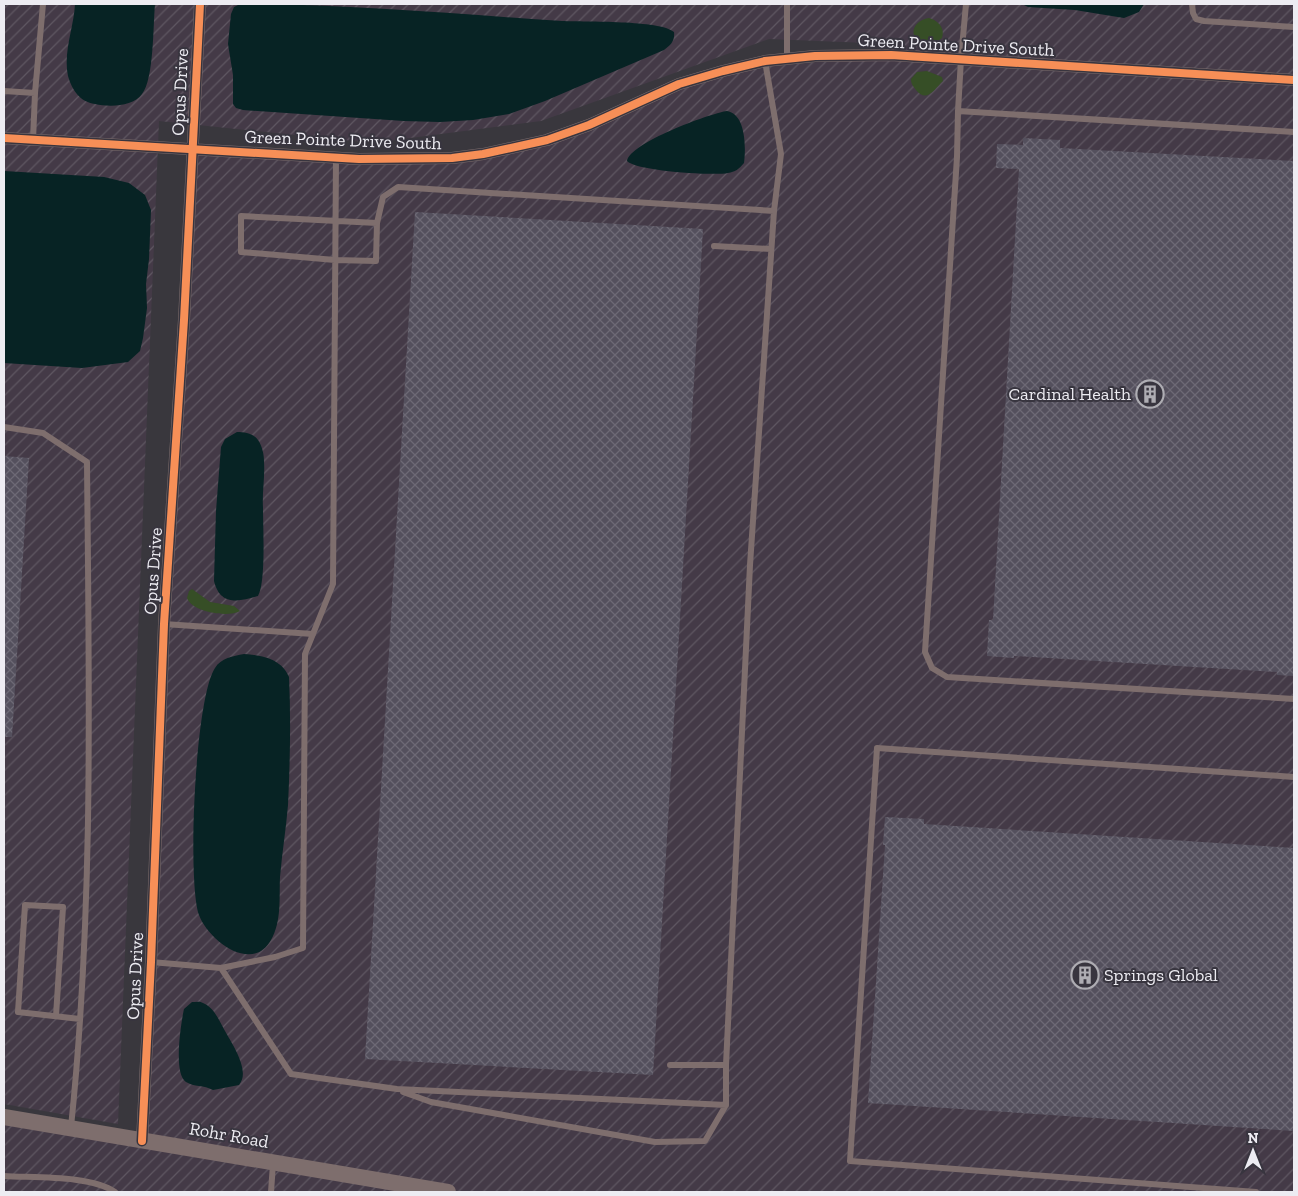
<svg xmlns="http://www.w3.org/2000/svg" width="1298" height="1196" font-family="'Zilla Slab',serif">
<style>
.industrial{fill:url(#industrial-furrows)}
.garden{fill:#364e26}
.water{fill:#072324}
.building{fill:url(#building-cross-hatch)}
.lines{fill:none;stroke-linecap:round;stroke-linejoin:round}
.service{stroke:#7e6e6d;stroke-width:6}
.minor{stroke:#7e6e6d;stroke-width:12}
.tertiary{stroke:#7e6e6d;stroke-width:16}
.cycleway-casing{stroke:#38353f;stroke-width:11}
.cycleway{stroke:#f78f57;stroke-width:8}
.labels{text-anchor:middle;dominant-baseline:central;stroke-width:4;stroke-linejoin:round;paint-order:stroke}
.street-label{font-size:18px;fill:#edecf2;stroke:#38353f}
.poi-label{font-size:18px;fill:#edecf2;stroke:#38353f;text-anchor:end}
</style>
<defs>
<pattern id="industrial-furrows" width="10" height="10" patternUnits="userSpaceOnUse" patternTransform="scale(1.25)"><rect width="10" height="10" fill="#443a47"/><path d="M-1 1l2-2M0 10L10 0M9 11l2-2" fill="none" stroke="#5f5762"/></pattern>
<pattern id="building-cross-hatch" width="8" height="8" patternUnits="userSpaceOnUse" patternTransform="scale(1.25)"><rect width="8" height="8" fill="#54505d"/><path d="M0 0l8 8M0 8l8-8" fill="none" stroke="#6d6975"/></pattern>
</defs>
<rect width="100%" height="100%" fill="#39373d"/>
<!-- industrial -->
<path class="industrial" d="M 4,4 L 1294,4 L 1294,1192 L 4,1192 L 4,1117 L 141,1141 L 193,149 L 359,159 L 515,148 L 723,71 L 891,55 L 892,44 L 769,39 L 541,121 L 372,143 L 159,121 L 118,1124 L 4,1104 Z"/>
<!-- garden -->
<path class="garden" d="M 929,18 C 939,21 945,28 942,38 L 934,44 C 907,46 908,21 929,18 Z
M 927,71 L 942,77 L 943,81 C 935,88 927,104 916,90 C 913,86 911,84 911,79 L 917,72 Z
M 192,589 L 210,602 L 234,606 L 240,611 C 228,618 192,612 187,598 L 189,591 Z"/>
<!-- water -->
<path class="water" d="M 75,4 L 155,4 C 153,25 154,79 142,94 C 133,107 109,107 95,104 C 80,102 72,90 68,76 C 63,52 74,27 75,4 Z
M 240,4 C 348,4 455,14 562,21 C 585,22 660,20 674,32 C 675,41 671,45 664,50 L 545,101 L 509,114 L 473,120 L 440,122 L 404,121 L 243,110 L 236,108 L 233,104 L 233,75 L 228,44 L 231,14 L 234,7 Z
M 1022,4 L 1144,4 L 1139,12 L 1124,18 L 1075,10 L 1028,7 Z
M 727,111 C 746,114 746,148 744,163 C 739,169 735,172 728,173 C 713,176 636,171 627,161 C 630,143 708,114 727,111 Z
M 4,171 L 104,177 L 129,183 L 145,195 L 151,210 L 149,259 L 146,284 L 147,308 L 143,338 L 140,351 L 128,362 L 82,368 L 4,363 Z
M 237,432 C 244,432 253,433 258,440 C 262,446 264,454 264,462 C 265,477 262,493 263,508 C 263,526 266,583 258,596 C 239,602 220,606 214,581 L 216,511 L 221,447 L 225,439 Z
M 244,654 C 262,655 282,659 289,677 C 291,720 290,762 288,805 C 286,829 282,853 280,877 C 279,897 282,921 271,940 C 252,974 208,940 199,915 C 187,880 195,698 215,668 C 221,658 233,656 244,654 Z
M 192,1002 C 196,1002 200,1001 203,1003 C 215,1008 219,1021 225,1031 C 232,1044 251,1071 239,1085 L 213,1090 C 204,1085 194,1087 186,1082 C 173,1074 181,1023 184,1009 Z"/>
<!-- building -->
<path class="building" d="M 1023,138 L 1060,140 L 1060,148 L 1294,161 L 1294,676 L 1277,675 L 1277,672 L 1014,656 L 1014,658 L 987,656 L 989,620 L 993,620 L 1019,169 L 996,168 L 997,144 L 1023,145 Z
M 415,212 L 703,229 L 653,1075 L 365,1059 Z
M 4,456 L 29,458 L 12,737 L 4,737 Z
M 885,817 L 924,819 L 924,824 L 1294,848 L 1294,1131 L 868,1103 L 885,845 L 883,845 Z"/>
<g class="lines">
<!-- service -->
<path class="service" d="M 787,4 L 787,58
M 966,4 L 961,59 L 958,111 L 1294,132
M 1192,4 L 1193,13 L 1196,19 L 1204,21 L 1294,27
M 4,91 L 35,93 L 43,4
M 958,111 L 957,157 L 925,652 L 932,668 L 947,677 L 1294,699
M 33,140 L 35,93
M 377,223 L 376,261 L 335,260 L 241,252 L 241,216 L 377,223 L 383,197 L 398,187 L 774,211 L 781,154 L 765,61
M 714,246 L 771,249
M 4,427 L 43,433 L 87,462 C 89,684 94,906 71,1127
M 164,624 L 313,634
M 151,962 L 221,968 L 275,957 L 303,948 L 305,654 L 333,584 L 336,158
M 221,968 L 291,1074 L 397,1089 L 726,1105 L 726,1065 L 670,1065
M 56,1016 L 63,907 L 25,905 L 18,1012 L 80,1019
M 726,1065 L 750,565 L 774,211
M 403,1092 L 431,1102 L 655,1142 L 705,1141 L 726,1105
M 4,1176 C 34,1178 91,1175 115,1192
M 271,1192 L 273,1164
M 1256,1192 L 850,1161 L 877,748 L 1294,777"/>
<!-- minor -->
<path class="minor" d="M 4,138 L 359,159 L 452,158 L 483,154 L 547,140 L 589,125 L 679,84 L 723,71 L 765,61 L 815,56 L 891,55 L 1294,80
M 142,1141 L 151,962 L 164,624 L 184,320 L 200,4"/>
<!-- tertiary -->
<path class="tertiary" d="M 4,1117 L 448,1192"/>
<!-- cycleway casing -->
<g class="cycleway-casing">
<path id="cycleway" d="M 4,138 L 359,159 L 452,158 L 483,154 L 547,140 L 589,125 L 679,84 L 723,71 L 765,61 L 815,56 L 891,55 L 1294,80
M 142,1141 L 151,962 L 164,624 L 184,320 L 200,4"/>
</g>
<!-- cycleway -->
<use href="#cycleway" class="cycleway"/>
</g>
<!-- icons -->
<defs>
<g id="building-ring" transform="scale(1.4375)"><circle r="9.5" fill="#38353f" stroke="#aeadb3" stroke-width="1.5"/><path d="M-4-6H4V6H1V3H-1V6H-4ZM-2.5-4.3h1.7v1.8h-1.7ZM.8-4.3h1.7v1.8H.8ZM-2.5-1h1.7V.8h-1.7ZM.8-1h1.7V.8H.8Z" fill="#aeadb3"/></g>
</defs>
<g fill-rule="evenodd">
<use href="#building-ring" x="1150" y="394"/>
<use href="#building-ring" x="1085" y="975"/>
</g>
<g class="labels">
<!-- street labels -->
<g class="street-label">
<text transform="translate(956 45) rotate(3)">Green Pointe Drive South</text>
<text transform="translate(180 92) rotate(-87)">Opus Drive</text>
<text transform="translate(343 140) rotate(2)">Green Pointe Drive South</text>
<text transform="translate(153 571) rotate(-86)">Opus Drive</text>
<text transform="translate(135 976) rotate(-87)">Opus Drive</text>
<text transform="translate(229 1135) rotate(10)">Rohr Road</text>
</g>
<!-- poi labels -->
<g class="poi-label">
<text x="1131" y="394">Cardinal Health</text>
<text x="1104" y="975" text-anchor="start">Springs Global</text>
</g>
</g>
<!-- border -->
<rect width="1298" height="1196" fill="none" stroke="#edecf2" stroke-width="10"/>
<!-- north arrow -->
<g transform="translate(1253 1151)" stroke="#38353f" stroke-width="4" paint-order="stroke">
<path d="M0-4L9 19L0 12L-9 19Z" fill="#edecf2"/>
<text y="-8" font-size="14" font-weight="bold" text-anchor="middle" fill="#edecf2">N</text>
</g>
</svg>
